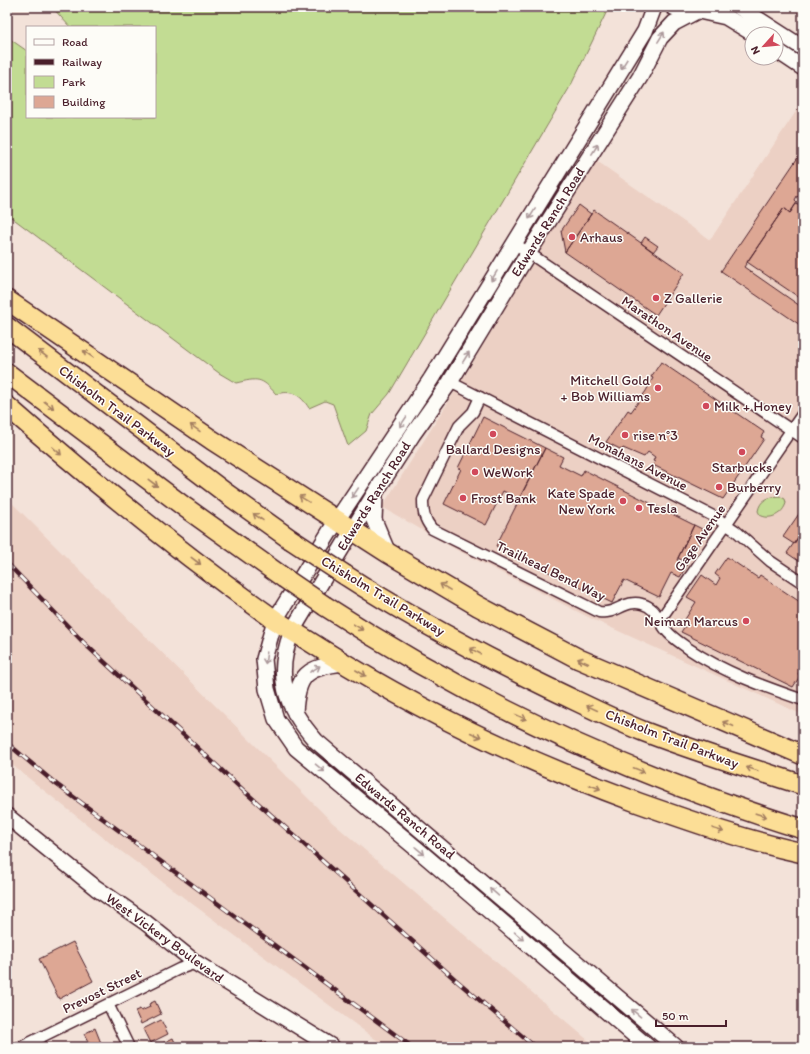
<svg xmlns="http://www.w3.org/2000/svg" width="810" height="1054" font-family="Itim,sans-serif">
<style>
.built{fill:#ecd0c4}
.green{fill:#c2dc93;stroke:#867e5f}
.building{fill:#dda794;stroke:#4a1f2b}
.lines{fill:none;stroke-linecap:round;stroke-linejoin:round}
.street-casing{stroke:#4a1f2b;stroke-width:13}
.secondary-casing{stroke:#4a1f2b;stroke-width:18}
.highway-casing{stroke:#4a1f2b;stroke-width:22}
.street{stroke:#fdfcf7;stroke-width:10}
.secondary{stroke:#fdfcf7;stroke-width:15}
.highway{stroke:#fcde96;stroke-width:19}
.rail-casing{stroke:#4a1f2b;stroke-width:4.5}
.rail{stroke:#fdfcf7;stroke-width:3;stroke-dasharray:9;stroke-linecap:butt}
.highway-bridge-casing{stroke:#4a1f2b;stroke-width:22;stroke-linecap:butt}
.highway-bridge{stroke:#fcde96;stroke-width:19}
.oneway{stroke:#ac999b}
.oneway2{stroke:#a37e60}
.poi-dot{fill:#d1495b;stroke:#fdfcf7;stroke-width:1.5}
.labels{text-anchor:middle;dominant-baseline:central;stroke-width:3;stroke-linejoin:round;paint-order:stroke}
.street-label{font-size:14px;fill:#4a1f2b;stroke:#fdfcf7}
.poi-label{font-size:14px;fill:#4a1f2b;stroke:#fdfcf7;text-anchor:start}
</style>
<rect width="100%" height="100%" fill="#f3e2d9"/>
<filter id="ink" filterUnits="userSpaceOnUse"><feTurbulence type="fractalNoise" baseFrequency=".025" numOctaves="2"/><feDisplacementMap in="SourceGraphic" scale="8" xChannelSelector="R" yChannelSelector="G"/><feConvolveMatrix kernelMatrix="1 2 1 2 8 2 1 2 1" color-interpolation-filters="sRGB"/></filter>
<g filter="url(#ink)">
<!-- built -->
<path class="built" d="M 803,101 L 803,715 L 592,619 L 457,550 L 382,507 L 466,374 L 594,159 L 710,240 Z
M 7,498 L 333,823 L 596,1047 L 386,1047 L 114,846 L 7,761 Z"/>
<!-- green -->
<path class="green" d="M 52,7 L 609,7 L 571,85 L 389,394 L 372,414 L 366,431 L 348,446 L 333,404 L 325,401 L 309,408 C 300,394 292,390 276,394 C 261,377 258,378 236,383 L 219,373 L 7,214 L 7,37 L 27,51 L 27,117 L 155,117 L 155,27 L 70,27 Z
M 779,496 L 785,499 L 786,503 C 783,514 770,521 760,515 L 758,511 C 760,500 768,497 779,496 Z"/>
<!-- building -->
<path class="building" d="M 803,150 L 803,201 L 797,196 L 795,200 L 797,202 L 790,213 L 784,208 L 744,267 L 803,308 L 803,327 L 721,271 Z
M 796,204 L 803,208 L 803,300 L 747,262 L 784,208 L 790,213 Z
M 579,205 L 591,214 L 565,252 L 561,231 Z
M 594,210 L 684,273 L 656,315 L 565,252 Z
M 645,237 L 658,246 L 653,252 L 641,243 Z
M 661,362 L 764,432 L 761,437 L 764,439 L 723,499 L 653,465 L 655,462 L 653,461 L 655,457 L 648,452 L 644,457 L 623,448 L 622,450 L 606,442 L 628,410 L 631,412 L 646,391 L 653,378 L 651,377 Z
M 483,417 L 545,448 L 519,499 L 503,491 L 486,525 L 444,504 L 461,469 L 458,468 Z
M 545,448 L 563,457 L 559,465 L 581,476 L 584,470 L 694,525 L 677,560 L 687,565 L 680,577 L 671,573 L 659,597 L 624,580 L 612,603 L 496,546 Z
M 803,508 L 803,530 L 794,544 L 783,537 Z
M 694,525 L 702,529 L 704,535 L 686,562 L 678,558 Z
M 803,530 L 803,564 L 787,553 Z
M 727,557 L 758,578 L 760,575 L 803,604 L 803,659 L 800,663 L 803,666 L 798,674 L 800,676 L 793,687 L 681,632 L 685,626 L 682,624 L 696,602 L 687,597 L 702,575 L 716,585 L 720,578 L 715,574 Z
M 73,942 L 93,981 L 59,999 L 39,959 Z
M 155,1001 L 161,1014 L 141,1024 L 135,1011 L 140,1009 L 141,1011 L 150,1007 L 149,1004 Z
M 161,1020 L 168,1034 L 150,1043 L 143,1029 Z
M 95,1028 L 101,1043 L 95,1047 L 82,1047 L 89,1043 L 84,1034 Z
M 173,1038 L 177,1047 L 155,1047 Z
M 265,1041 L 268,1047 L 252,1047 Z"/>
<g class="lines">
<!-- street casing -->
<g class="street-casing">
<path id="street" d="M 514,243 L 803,438
M 450,382 L 715,517 L 736,531 L 770,561 L 803,583
M 480,397 L 473,412 L 459,426 L 423,500 C 423,512 424,519 432,529 L 599,612 C 616,615 625,599 642,604 C 657,608 657,619 666,630 C 672,638 681,643 689,649 C 723,672 765,687 803,700
M 660,620 L 803,413
M 108,1004 L 129,1047
M 21,1047 L 179,969 L 196,963"/>
</g>
<!-- secondary casing -->
<g class="secondary-casing">
<path id="secondary" d="M 673,7 L 686,12 L 697,11
M 739,7 L 803,48
M 699,11 L 726,17 L 754,34
M 776,50 L 803,68
M 375,497 L 374,520 L 388,553
M 295,713 C 297,674 307,667 344,663
M 7,816 L 96,888 L 145,922 L 196,963 L 332,1047
M 648,1047 L 417,849 L 296,748 L 276,719 L 267,689 L 264,659 L 275,620 L 337,520 L 431,379 L 645,31 L 654,7
M 676,1047 L 316,741 C 285,706 274,677 292,631 L 375,493 L 413,434 L 450,382 L 529,252 L 640,77 L 660,38 L 674,23 L 695,12"/>
</g>
<!-- highway casing -->
<g class="highway-casing">
<path id="highway" d="M 7,300 L 212,440 L 388,553 L 478,606 L 579,659 L 803,755
M 7,327 L 227,494 L 290,539
M 7,373 L 186,508 L 284,578
M 7,406 C 93,482 182,554 275,620 C 292,631 309,641 326,652 C 425,714 530,763 639,803 C 693,822 747,841 803,853
M 345,575 C 410,617 479,654 549,688 C 581,703 612,719 645,732 C 697,752 750,768 803,785
M 325,606 C 472,702 635,777 803,829"/>
</g>
<!-- street -->
<use href="#street" class="street"/>
<!-- secondary -->
<use href="#secondary" class="secondary"/>
<!-- highway -->
<use href="#highway" class="highway"/>
<!-- rail casing -->
<g class="rail-casing">
<path id="rail" d="M 7,563 L 85,644 L 243,790 L 457,981 L 535,1047
M 7,743 L 56,784 L 412,1047"/>
</g>
<!-- rail -->
<use href="#rail" class="rail"/>
<!-- highway-bridge casing -->
<g class="highway-bridge-casing">
<path id="highway-bridge" d="M 290,539 L 345,575
M 284,578 L 325,606"/>
</g>
<!-- highway-bridge -->
<use href="#highway-bridge" class="highway-bridge"/>
</g>
<!-- one-way arrows -->
<defs><path id="oneway-shaft" d="M-6 0H5M1.5-3L5.5 0L1.5 3" fill="none" stroke-width="1.6" stroke-linecap="round" stroke-linejoin="round"/></defs>
<g class="oneway">
<use href="#oneway-shaft" transform="translate(661 37) rotate(-58)"/>
<use href="#oneway-shaft" transform="translate(624 64) rotate(122)"/>
<use href="#oneway-shaft" transform="translate(595 149) rotate(-58)"/>
<use href="#oneway-shaft" transform="translate(532 214) rotate(122)"/>
<use href="#oneway-shaft" transform="translate(494 276) rotate(121)"/>
<use href="#oneway-shaft" transform="translate(466 357) rotate(-58)"/>
<use href="#oneway-shaft" transform="translate(403 422) rotate(124)"/>
<use href="#oneway-shaft" transform="translate(355 493) rotate(124)"/>
<use href="#oneway-shaft" transform="translate(266 658) rotate(97)"/>
<use href="#oneway-shaft" transform="translate(315 669) rotate(-31)"/>
<use href="#oneway-shaft" transform="translate(320 768) rotate(40)"/>
<use href="#oneway-shaft" transform="translate(420 851) rotate(40)"/>
<use href="#oneway-shaft" transform="translate(494 892) rotate(-139)"/>
<use href="#oneway-shaft" transform="translate(519 936) rotate(41)"/>
<use href="#oneway-shaft" transform="translate(636 1013) rotate(-140)"/>
</g>
<g class="oneway2">
<use href="#oneway-shaft" transform="translate(43 354) rotate(-143)"/>
<use href="#oneway-shaft" transform="translate(88 354) rotate(-145)"/>
<use href="#oneway-shaft" transform="translate(49 405) rotate(37)"/>
<use href="#oneway-shaft" transform="translate(195 428) rotate(-145)"/>
<use href="#oneway-shaft" transform="translate(57 451) rotate(42)"/>
<use href="#oneway-shaft" transform="translate(153 483) rotate(37)"/>
<use href="#oneway-shaft" transform="translate(304 499) rotate(-148)"/>
<use href="#oneway-shaft" transform="translate(258 517) rotate(-145)"/>
<use href="#oneway-shaft" transform="translate(196 561) rotate(37)"/>
<use href="#oneway-shaft" transform="translate(445 587) rotate(-149)"/>
<use href="#oneway-shaft" transform="translate(358 627) rotate(32)"/>
<use href="#oneway-shaft" transform="translate(475 651) rotate(-152)"/>
<use href="#oneway-shaft" transform="translate(583 661) rotate(-156)"/>
<use href="#oneway-shaft" transform="translate(361 673) rotate(30)"/>
<use href="#oneway-shaft" transform="translate(592 708) rotate(-155)"/>
<use href="#oneway-shaft" transform="translate(521 717) rotate(25)"/>
<use href="#oneway-shaft" transform="translate(728 724) rotate(-157)"/>
<use href="#oneway-shaft" transform="translate(476 735) rotate(25)"/>
<use href="#oneway-shaft" transform="translate(752 769) rotate(-163)"/>
<use href="#oneway-shaft" transform="translate(639 770) rotate(22)"/>
<use href="#oneway-shaft" transform="translate(595 787) rotate(21)"/>
<use href="#oneway-shaft" transform="translate(761 815) rotate(18)"/>
<use href="#oneway-shaft" transform="translate(718 830) rotate(18)"/>
</g>
</g>
<!-- markers -->
<g class="poi-dot">
<circle cx="572" cy="237" r="4"/>
<circle cx="656" cy="298" r="4"/>
<circle cx="658" cy="388" r="4"/>
<circle cx="706" cy="406" r="4"/>
<circle cx="493" cy="434" r="4"/>
<circle cx="625" cy="435" r="4"/>
<circle cx="742" cy="452" r="4"/>
<circle cx="475" cy="472" r="4"/>
<circle cx="719" cy="487" r="4"/>
<circle cx="463" cy="498" r="4"/>
<circle cx="623" cy="501" r="4"/>
<circle cx="639" cy="508" r="4"/>
<circle cx="746" cy="621" r="4"/>
</g>
<g class="labels">
<!-- street labels -->
<g class="street-label">
<text transform="translate(548 222) rotate(-58)">Edwards Ranch Road</text>
<text transform="translate(667 329) rotate(34)">Marathon Avenue</text>
<text transform="translate(117 411) rotate(37)">Chisholm Trail Parkway</text>
<text transform="translate(638 462) rotate(27)">Monahans Avenue</text>
<text transform="translate(374 496) rotate(-58)">Edwards Ranch Road</text>
<text transform="translate(700 538) rotate(-55)">Gage Avenue</text>
<text transform="translate(551 571) rotate(26)">Trailhead Bend Way</text>
<text transform="translate(383 596) rotate(31)">Chisholm Trail Parkway</text>
<text transform="translate(672 739) rotate(21)">Chisholm Trail Parkway</text>
<text transform="translate(405 816) rotate(40)">Edwards Ranch Road</text>
<text transform="translate(165 938) rotate(36)">West Vickery Boulevard</text>
<text transform="translate(102 991) rotate(-26)">Prevost Street</text>
</g>
<!-- poi labels -->
<g class="poi-label">
<text x="580" y="237">Arhaus</text>
<text x="664" y="298">Z Gallerie</text>
<text x="650" y="380" text-anchor="end">Mitchell Gold<tspan x="650" dy="16">+ Bob Williams</tspan></text>
<text x="714" y="406">Milk + Honey</text>
<text x="633" y="435">rise n°3</text>
<text x="493" y="449" text-anchor="middle">Ballard Designs</text>
<text x="742" y="467" text-anchor="middle">Starbucks</text>
<text x="483" y="472">WeWork</text>
<text x="727" y="487">Burberry</text>
<text x="615" y="493" text-anchor="end">Kate Spade<tspan x="615" dy="16">New York</tspan></text>
<text x="471" y="498">Frost Bank</text>
<text x="647" y="508">Tesla</text>
<text x="738" y="621" text-anchor="end">Neiman Marcus</text>
</g>
</g>
<!-- margin -->
<rect width="810" height="1054" fill="none" stroke="#fdfcf7" stroke-width="24"/>
<rect x="12" y="12" width="786" height="1030" fill="none" stroke="#4a1f2b" stroke-width="1.5" filter="url(#ink)"/>
<!-- legend -->
<rect x="26" y="26" width="130" height="92" fill="#fdfcf7" stroke="#b5a4a5"/>
<rect x="34" y="39" width="20" height="6" fill="#fdfcf7" stroke="#b5a4a5"/>
<text x="62" y="46" font-size="12" fill="#4a1f2b">Road</text>
<rect x="34" y="59" width="20" height="6" fill="#4a1f2b" stroke="#b5a4a5"/>
<text x="62" y="66" font-size="12" fill="#4a1f2b">Railway</text>
<rect x="34" y="76" width="20" height="12" fill="#c2dc93" stroke="#b5a4a5"/>
<text x="62" y="86" font-size="12" fill="#4a1f2b">Park</text>
<rect x="34" y="96" width="20" height="12" fill="#dda794" stroke="#b5a4a5"/>
<text x="62" y="106" font-size="12" fill="#4a1f2b">Building</text>
<!-- north arrow -->
<g transform="translate(764 46) rotate(243)"><circle r="19" fill="#fdfcf7" stroke="#b5a4a5"/>
<path d="M0-3L7 15L0 10L-7 15Z" fill="#d1495b"/>
<text y="-6" font-size="11" font-weight="bold" text-anchor="middle" fill="#4a1f2b">N</text>
</g>
<!-- scale -->
<path d="M656 1020v6h70v-6" fill="none" stroke="#4a1f2b" stroke-width="2"/>
<text x="662" y="1020" font-size="12" fill="#4a1f2b" stroke="#fdfcf7" stroke-width="3" paint-order="stroke">50 m</text>
</svg>
